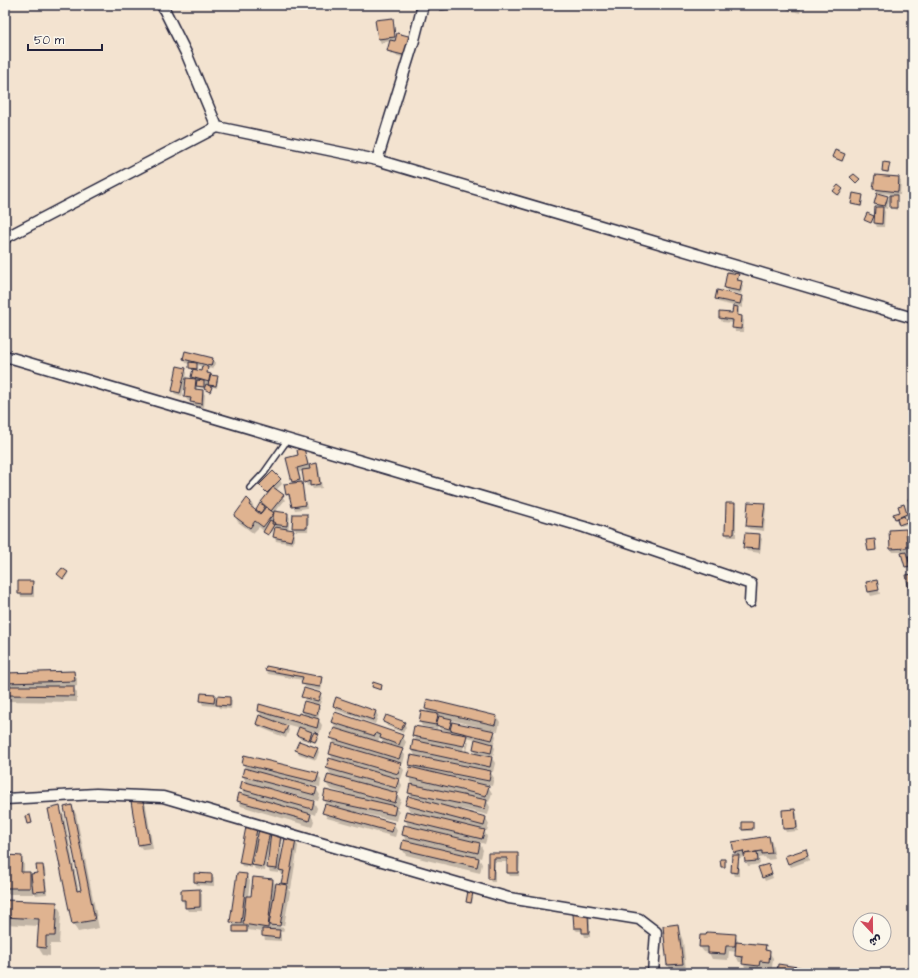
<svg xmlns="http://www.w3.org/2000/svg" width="918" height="978" font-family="'Architects Daughter','Playpen Sans Arabic',sans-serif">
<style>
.shadow{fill:#0003;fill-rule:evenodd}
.building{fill:#dfb390;stroke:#22223b}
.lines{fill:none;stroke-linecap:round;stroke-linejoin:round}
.lane-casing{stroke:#22223b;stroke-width:8}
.street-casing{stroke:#22223b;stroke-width:13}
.lane{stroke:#fbf7ec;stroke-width:5}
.street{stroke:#fbf7ec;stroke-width:10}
</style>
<rect width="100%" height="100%" fill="#f3e3d0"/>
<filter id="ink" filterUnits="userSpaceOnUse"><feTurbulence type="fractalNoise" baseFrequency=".025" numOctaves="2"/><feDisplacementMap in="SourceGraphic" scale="8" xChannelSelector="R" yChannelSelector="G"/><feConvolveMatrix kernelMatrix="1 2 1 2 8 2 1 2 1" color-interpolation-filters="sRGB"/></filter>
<g filter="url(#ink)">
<!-- shadow -->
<path class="shadow" d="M 440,5 L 459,5 L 451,6 L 452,10 L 442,11 Z
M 470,5 L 479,5 L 479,6 L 471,7 Z
M 785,5 L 802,5 L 800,13 L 788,10 Z
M 392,19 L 395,42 L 409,59 L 391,54 L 388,51 L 391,41 L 381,43 L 379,39 L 376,21 Z
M 844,154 L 843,162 L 833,157 Z
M 889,164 L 889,173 L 884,172 L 883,171 Z
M 876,176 L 899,178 L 901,182 L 900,195 L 896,195 L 897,210 L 891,208 L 891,194 L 878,193 L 887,197 L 889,200 L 887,209 L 883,208 L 885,212 L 884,227 L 877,227 L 875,223 L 878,208 L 875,203 L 878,193 L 874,189 Z
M 842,189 L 843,191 L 839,196 L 834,191 Z
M 863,196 L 862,207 L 853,205 L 853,204 Z
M 738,275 L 740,282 L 743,286 L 741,294 L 727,291 L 725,288 Z
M 741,297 L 744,300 L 742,308 L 737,306 L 739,311 L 739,317 L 742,317 L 744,321 L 743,332 L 735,332 L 734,323 L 722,322 L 720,318 L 720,313 L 733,314 L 734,306 L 718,302 L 716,299 Z
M 184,359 L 213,359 L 215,363 L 213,369 L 207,368 L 209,374 L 218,379 L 217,388 L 210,386 L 212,389 L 210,393 L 205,389 L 208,384 L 205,384 L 204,388 L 197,387 L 197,390 L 203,391 L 205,395 L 204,407 L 194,406 L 192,401 L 188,401 L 185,397 L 187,380 L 186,380 L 182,396 L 175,394 L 173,391 L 185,369 L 187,373 L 186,379 L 194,379 L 194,370 L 191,369 L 190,364 L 186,363 ZM 197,365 L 203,367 L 201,372 L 197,371 Z
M 304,449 L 309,466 L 317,464 L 319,468 L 322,488 L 313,489 L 311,485 L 307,486 L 303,471 L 299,472 L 307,508 L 295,510 L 291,498 L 289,498 L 287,494 L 294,484 L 293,482 L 299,456 Z
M 280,480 L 282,484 L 276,490 L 285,500 L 275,512 L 288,514 L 290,518 L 288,530 L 293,531 L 295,535 L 293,544 L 276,541 L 274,537 L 275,526 L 269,536 L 259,527 L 253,533 L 238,522 L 235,516 L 251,502 L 254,508 L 253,510 L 260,515 L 257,510 L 260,505 L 265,507 L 262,502 L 268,494 L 262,488 Z
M 734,504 L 736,508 L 736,537 L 728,537 L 726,533 Z
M 764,504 L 766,508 L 764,531 L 749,529 L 747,525 Z
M 904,507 L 907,516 L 904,517 L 907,524 L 901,526 L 895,515 L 901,513 Z
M 306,515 L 309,519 L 308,531 L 296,531 L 293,527 Z
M 906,531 L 908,534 L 909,552 L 906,552 L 908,557 L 913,556 L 913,569 L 910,563 L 910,567 L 907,568 L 902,552 L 893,552 L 891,549 Z
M 759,535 L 762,539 L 760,553 L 747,551 L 745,548 Z
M 67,573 L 68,574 L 64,580 L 58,574 Z
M 876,581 L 880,594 L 871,596 L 869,592 Z
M 32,582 L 34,586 L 34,597 L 21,597 L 19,593 Z
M 266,670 L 321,678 L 323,682 L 321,691 L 305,687 L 303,680 L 268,674 Z
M 74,672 L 77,678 L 77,686 L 73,687 L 77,693 L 77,702 L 5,701 L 5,674 Z
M 382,686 L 381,691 L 373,687 Z
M 320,694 L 322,698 L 320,704 L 317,704 L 320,709 L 318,719 L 322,725 L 320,733 L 310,731 L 313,736 L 319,737 L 316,743 L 300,739 L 298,735 L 300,728 L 278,722 L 278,723 L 287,726 L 289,730 L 286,738 L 259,727 L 257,724 L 262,717 L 259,711 L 299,716 L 305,715 L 302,711 L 312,702 L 305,700 L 303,696 Z
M 215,695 L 217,700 L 230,698 L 232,701 L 231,709 L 219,708 L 216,703 L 216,706 L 203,705 L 201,701 Z
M 337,698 L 376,712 L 378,716 L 375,724 L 336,710 L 334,706 Z
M 426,709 L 497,717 L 500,722 L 498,731 L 493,730 L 496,736 L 494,744 L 492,743 L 495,748 L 493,756 L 491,756 L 495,763 L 493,772 L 490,771 L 494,778 L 492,786 L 487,785 L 492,793 L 489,802 L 487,801 L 490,807 L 488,815 L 461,809 L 461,811 L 486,818 L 489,824 L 487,831 L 484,830 L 487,837 L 485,844 L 479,842 L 483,850 L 481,858 L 478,857 L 482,864 L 480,873 L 406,855 L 402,849 L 407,842 L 403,835 L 409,828 L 405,819 L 414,812 L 410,811 L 406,805 L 412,798 L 409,793 L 413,786 L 409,777 L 412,769 L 410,765 L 416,757 L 412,750 L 416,741 L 414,736 L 447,733 L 447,731 L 440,729 L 438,726 L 437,729 L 422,726 L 420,722 L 428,713 ZM 451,720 L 477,726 L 476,729 L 453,723 ZM 466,737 L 476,739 L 474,749 L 477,754 L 467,752 L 469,742 ZM 465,740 L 467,740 L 465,751 L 463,751 Z
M 333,722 L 402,736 L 406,742 L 402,751 L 405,755 L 403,764 L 400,764 L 404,770 L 401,779 L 398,778 L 402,785 L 399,794 L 396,793 L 401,800 L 398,808 L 396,808 L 399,812 L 397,821 L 357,812 L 357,814 L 394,824 L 397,830 L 395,837 L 327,818 L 324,812 L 327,805 L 324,799 L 350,797 L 350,795 L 330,789 L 326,783 L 332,776 L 327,768 L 334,761 L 330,754 L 335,745 L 332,738 L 337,730 ZM 379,739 L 382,740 L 384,744 L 378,742 Z
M 385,722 L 404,723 L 406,727 L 403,733 L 387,726 Z
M 317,748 L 319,752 L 316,760 L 299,754 L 296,750 Z
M 243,764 L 318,774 L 321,780 L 320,787 L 310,785 L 309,787 L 316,789 L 320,795 L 318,801 L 270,788 L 269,790 L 314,802 L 317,808 L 315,815 L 310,813 L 314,821 L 312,827 L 241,806 L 238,800 L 245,796 L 241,789 L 247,784 L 243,776 L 247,770 Z
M 142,800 L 146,806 L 153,849 L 143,850 L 139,845 Z
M 72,806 L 76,814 L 99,928 L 78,932 L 73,924 L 50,809 L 59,807 L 64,816 L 79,892 L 82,891 Z
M 795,810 L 797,814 L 798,831 L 786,832 L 784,828 Z
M 752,823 L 753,831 L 744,831 L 743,830 Z
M 256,830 L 259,835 L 269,832 L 271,836 L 280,834 L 282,838 L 281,857 L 295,840 L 298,846 L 291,889 L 288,889 L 290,892 L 284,926 L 273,924 L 273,926 L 284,928 L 283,932 L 279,931 L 281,935 L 281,941 L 265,940 L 263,932 L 248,930 L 248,933 L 235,933 L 235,927 L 231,921 L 246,875 L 250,881 L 248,897 L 251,898 L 273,880 L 276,886 L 284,885 L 283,883 L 284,877 L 279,870 L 279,873 L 270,872 L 268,868 L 270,852 L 268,852 L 265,871 L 255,869 L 252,864 L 252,868 L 242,866 L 240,863 Z
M 769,837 L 772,843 L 775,859 L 767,860 L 765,857 L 759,858 L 760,864 L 748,866 L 745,857 L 739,858 L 739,876 L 734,876 L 732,872 L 733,856 L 737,856 L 735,853 Z
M 805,850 L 810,860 L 791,867 L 788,863 Z
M 489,854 L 517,854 L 520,858 L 519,876 L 510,876 L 508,873 L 508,862 L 495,862 L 495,882 L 491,882 L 489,879 Z
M 21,857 L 24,863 L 24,873 L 30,873 L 31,875 L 38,874 L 43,866 L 45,869 L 47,894 L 36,895 L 33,890 L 33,894 L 5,894 L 5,878 Z
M 770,869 L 773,878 L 765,881 L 763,877 Z
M 212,875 L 214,878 L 214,886 L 197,885 L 195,882 Z
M 200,890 L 202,894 L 202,911 L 188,911 L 182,900 Z
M 473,893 L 472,904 L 468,903 L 467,902 Z
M 5,901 L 56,903 L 61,912 L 59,944 L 50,944 L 50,956 L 43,955 L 38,947 L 39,926 L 5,924 Z
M 588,915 L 590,918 L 590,937 L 585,937 L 583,931 L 577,931 L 574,928 Z
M 677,925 L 683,941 L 686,970 L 671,971 L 668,965 Z
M 735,935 L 739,943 L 765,946 L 773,958 L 772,968 L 763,967 L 762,971 L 746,970 L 743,962 L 739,962 L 736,956 L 736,952 L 729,951 L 728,960 L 712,959 L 709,953 L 704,952 L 700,947 Z"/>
<!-- building -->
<path class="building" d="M 439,5 L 451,5 L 452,9 L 440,10 Z
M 785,5 L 798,5 L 797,8 Z
M 393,18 L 395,37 L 378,39 L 375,20 Z
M 397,33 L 412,37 L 407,56 L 387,51 L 390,40 L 395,41 Z
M 835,150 L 845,154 L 842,161 L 832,157 Z
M 883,162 L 890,163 L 888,172 L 882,171 Z
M 854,174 L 860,179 L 856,183 L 850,177 Z
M 875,175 L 899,177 L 898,192 L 873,189 Z
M 838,185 L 843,189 L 838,195 L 833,191 Z
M 853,193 L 863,195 L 861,206 L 851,204 Z
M 877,193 L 888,196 L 885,206 L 874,204 Z
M 890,195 L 897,195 L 897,208 L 890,208 Z
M 875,207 L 883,207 L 882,224 L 874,223 Z
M 867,213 L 874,216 L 871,223 L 864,220 Z
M 727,272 L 739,274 L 737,280 L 742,281 L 740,291 L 724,288 Z
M 717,290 L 742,296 L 740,304 L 715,299 Z
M 733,306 L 738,307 L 737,315 L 742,316 L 741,329 L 732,328 L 733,320 L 719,318 L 719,312 L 732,313 Z
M 185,351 L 213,358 L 211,366 L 183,359 Z
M 189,362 L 197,363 L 197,369 L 189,368 Z
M 177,366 L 186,368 L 180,393 L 172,391 Z
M 202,366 L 208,367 L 207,373 L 211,374 L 209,382 L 191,377 L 193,369 L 201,371 Z
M 210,375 L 218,376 L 216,386 L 208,385 Z
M 186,378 L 196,379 L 195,389 L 203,390 L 202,404 L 190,402 L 191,398 L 184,397 Z
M 197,380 L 204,381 L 204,387 L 196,386 Z
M 206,384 L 212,387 L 210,392 L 204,389 Z
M 304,448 L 308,465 L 297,468 L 300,480 L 292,482 L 286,458 L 298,455 L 297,450 Z
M 317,463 L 320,484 L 310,486 L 310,481 L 304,483 L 302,470 L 310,469 L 309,465 Z
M 273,471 L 281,479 L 267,493 L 259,485 Z
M 302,482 L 305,505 L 292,507 L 289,494 L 286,495 L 284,484 Z
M 273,487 L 284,495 L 271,511 L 261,502 Z
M 913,497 L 913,512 L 908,499 Z
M 247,498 L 251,502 L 249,505 L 260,514 L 266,507 L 274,513 L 263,527 L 255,521 L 250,528 L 234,516 Z
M 748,502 L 765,503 L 762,527 L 746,526 Z
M 260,503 L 265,506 L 261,513 L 256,510 Z
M 726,503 L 735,503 L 734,534 L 725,534 Z
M 904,504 L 907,514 L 895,519 L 893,514 L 900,512 L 898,506 Z
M 274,511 L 288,513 L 287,526 L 272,524 Z
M 293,514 L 307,514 L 307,528 L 292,528 Z
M 904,516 L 907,522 L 899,525 L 897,519 Z
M 270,520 L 275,523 L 268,535 L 263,532 Z
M 910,520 L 913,520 L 913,534 Z
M 275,527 L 294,530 L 291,541 L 273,537 Z
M 906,529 L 907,548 L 890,549 L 889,530 Z
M 745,533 L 760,534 L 759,549 L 743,548 Z
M 875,539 L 876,550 L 868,551 L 866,540 Z
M 906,552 L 910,566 L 905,567 L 901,553 Z
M 913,555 L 913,566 L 911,566 L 908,556 Z
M 62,568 L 68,572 L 63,579 L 57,574 Z
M 913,574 L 913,589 L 909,590 L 906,575 Z
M 877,580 L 879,590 L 868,592 L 866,582 Z
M 18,581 L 33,581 L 32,594 L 18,594 Z
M 266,666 L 322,677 L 320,687 L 301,684 L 303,677 L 265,670 Z
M 74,671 L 75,681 L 5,683 L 5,673 Z
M 373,682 L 382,685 L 381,690 L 372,687 Z
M 5,686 L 74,686 L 74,696 L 5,695 Z
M 304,688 L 321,693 L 318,701 L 301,697 Z
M 201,693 L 215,694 L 214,703 L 200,701 Z
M 217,696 L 230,697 L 230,706 L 216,705 Z
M 336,697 L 376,711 L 373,720 L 333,706 Z
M 427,699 L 497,716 L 495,725 L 425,709 Z
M 304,701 L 319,705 L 317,715 L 301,711 Z
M 259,704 L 298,715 L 299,713 L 319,719 L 317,728 L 258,711 Z
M 421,711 L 438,714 L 436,725 L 419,722 Z
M 335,712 L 403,735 L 399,745 L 380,738 L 381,735 L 376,733 L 375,736 L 331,722 Z
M 259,715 L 288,726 L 284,734 L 256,724 Z
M 386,715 L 405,722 L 401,730 L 383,722 Z
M 439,716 L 452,719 L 449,729 L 436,725 Z
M 452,722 L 495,731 L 492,740 L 450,730 Z
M 414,726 L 467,735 L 464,746 L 412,736 Z
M 299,727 L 312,732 L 309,740 L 296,735 Z
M 334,728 L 403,749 L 399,759 L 330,738 Z
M 314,732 L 319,734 L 315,742 L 310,740 Z
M 475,739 L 493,744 L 491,753 L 473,749 Z
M 413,740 L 492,757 L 490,767 L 411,750 Z
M 299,741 L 318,748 L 314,757 L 295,750 Z
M 332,743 L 401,763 L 398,774 L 329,754 Z
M 244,755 L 319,773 L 316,782 L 242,764 Z
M 411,755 L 491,771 L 489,781 L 409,765 Z
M 329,758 L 399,779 L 396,788 L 326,768 Z
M 410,767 L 489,786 L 486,796 L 407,777 Z
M 244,768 L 317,788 L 315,795 L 242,776 Z
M 328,774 L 398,793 L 395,803 L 325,783 Z
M 242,781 L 314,801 L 312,809 L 240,789 Z
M 410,784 L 487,800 L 485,809 L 408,793 Z
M 325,790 L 396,806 L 394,815 L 323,800 Z
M 239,793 L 311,814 L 309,821 L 237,801 Z
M 408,796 L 486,817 L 484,826 L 405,805 Z
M 143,799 L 150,843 L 138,845 L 131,801 Z
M 325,804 L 394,823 L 392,832 L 322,813 Z
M 72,805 L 95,920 L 72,924 L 48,809 L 60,806 L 77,891 L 81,890 L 64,807 Z
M 795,809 L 797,828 L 783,829 L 782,810 Z
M 406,811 L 485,830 L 482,839 L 404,820 Z
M 30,815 L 32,823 L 28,824 L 26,816 Z
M 742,822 L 753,822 L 753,829 L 742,830 Z
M 404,825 L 480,843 L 478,853 L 402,835 Z
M 246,827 L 257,829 L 250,865 L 239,863 Z
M 259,829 L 270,831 L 263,867 L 252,865 Z
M 271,832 L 281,833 L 277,869 L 267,868 Z
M 769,836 L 772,853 L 762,854 L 762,851 L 744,854 L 743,851 L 734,853 L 732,842 Z
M 285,838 L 296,840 L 288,884 L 281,883 L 284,871 L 279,870 Z
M 403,840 L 479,858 L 477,867 L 401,849 Z
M 806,849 L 808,856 L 788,864 L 785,856 Z
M 757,852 L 758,861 L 745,862 L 744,854 Z
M 488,853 L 518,853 L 518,873 L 507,873 L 507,858 L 494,858 L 493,879 L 488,879 Z
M 6,855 L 22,856 L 21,872 L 30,872 L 30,888 L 5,888 Z
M 732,855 L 739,855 L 737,873 L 731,872 Z
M 720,859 L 725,859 L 725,867 L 721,867 Z
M 769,864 L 772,874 L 762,878 L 758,867 Z
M 36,865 L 43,865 L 46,891 L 33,892 L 31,874 L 37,873 Z
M 194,873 L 212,874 L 212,883 L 194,882 Z
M 237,873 L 247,874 L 241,923 L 230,922 Z
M 253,877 L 273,879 L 268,928 L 243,924 L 246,896 L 251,896 Z
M 276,883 L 287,885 L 280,926 L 269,925 Z
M 200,889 L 200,907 L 185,908 L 185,900 L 181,900 L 181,890 Z
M 468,891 L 473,892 L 471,903 L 466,902 Z
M 5,900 L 57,902 L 55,936 L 46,936 L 46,948 L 37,947 L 39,919 L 5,917 Z
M 573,914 L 588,914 L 589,933 L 582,933 L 582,928 L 574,928 Z
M 678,924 L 683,964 L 667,965 L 663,926 Z
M 233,926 L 247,926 L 247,932 L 233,932 Z
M 262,929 L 280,930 L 279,938 L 262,936 Z
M 707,932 L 736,934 L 735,946 L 726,946 L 725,954 L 708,953 L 708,947 L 699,947 L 700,935 L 706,935 Z
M 736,942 L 766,945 L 765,950 L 770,951 L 769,962 L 760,961 L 759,966 L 742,964 L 743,957 L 735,956 Z
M 5,944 L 8,945 L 7,953 L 5,953 Z
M 778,964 L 811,969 L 811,973 L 777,973 Z"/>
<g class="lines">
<!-- lane casing -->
<g class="lane-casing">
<path id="lane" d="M 250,488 L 264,473 L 288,439"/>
</g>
<!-- street casing -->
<g class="street-casing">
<path id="street" d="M 162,5 L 187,55 L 217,127
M 377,160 L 414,40 L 423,5
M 5,238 L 217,127 L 377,160 L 913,318
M 5,356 L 584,527 L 751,584 L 750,602
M 5,799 L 96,794 L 163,797 L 509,898 L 639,919 L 656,932 L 653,973"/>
</g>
<!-- lane -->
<use href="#lane" class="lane"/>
<!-- street -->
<use href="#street" class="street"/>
</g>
</g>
<!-- margin -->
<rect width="918" height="978" fill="none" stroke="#fbf7ec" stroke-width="20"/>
<rect x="10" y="10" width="898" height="958" fill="none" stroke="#22223b" stroke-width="1.5" filter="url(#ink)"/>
<!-- north arrow -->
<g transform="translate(872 932) rotate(158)"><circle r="19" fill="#fbf7ec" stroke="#a4a2a5"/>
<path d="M0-3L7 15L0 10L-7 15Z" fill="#d1495b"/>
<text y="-6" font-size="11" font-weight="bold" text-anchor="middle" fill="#22223b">ش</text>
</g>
<!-- scale -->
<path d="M28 44v6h74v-6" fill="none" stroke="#22223b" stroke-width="2"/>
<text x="34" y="44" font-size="12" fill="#22223b" stroke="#fbf7ec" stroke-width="3" paint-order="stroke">50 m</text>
</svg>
